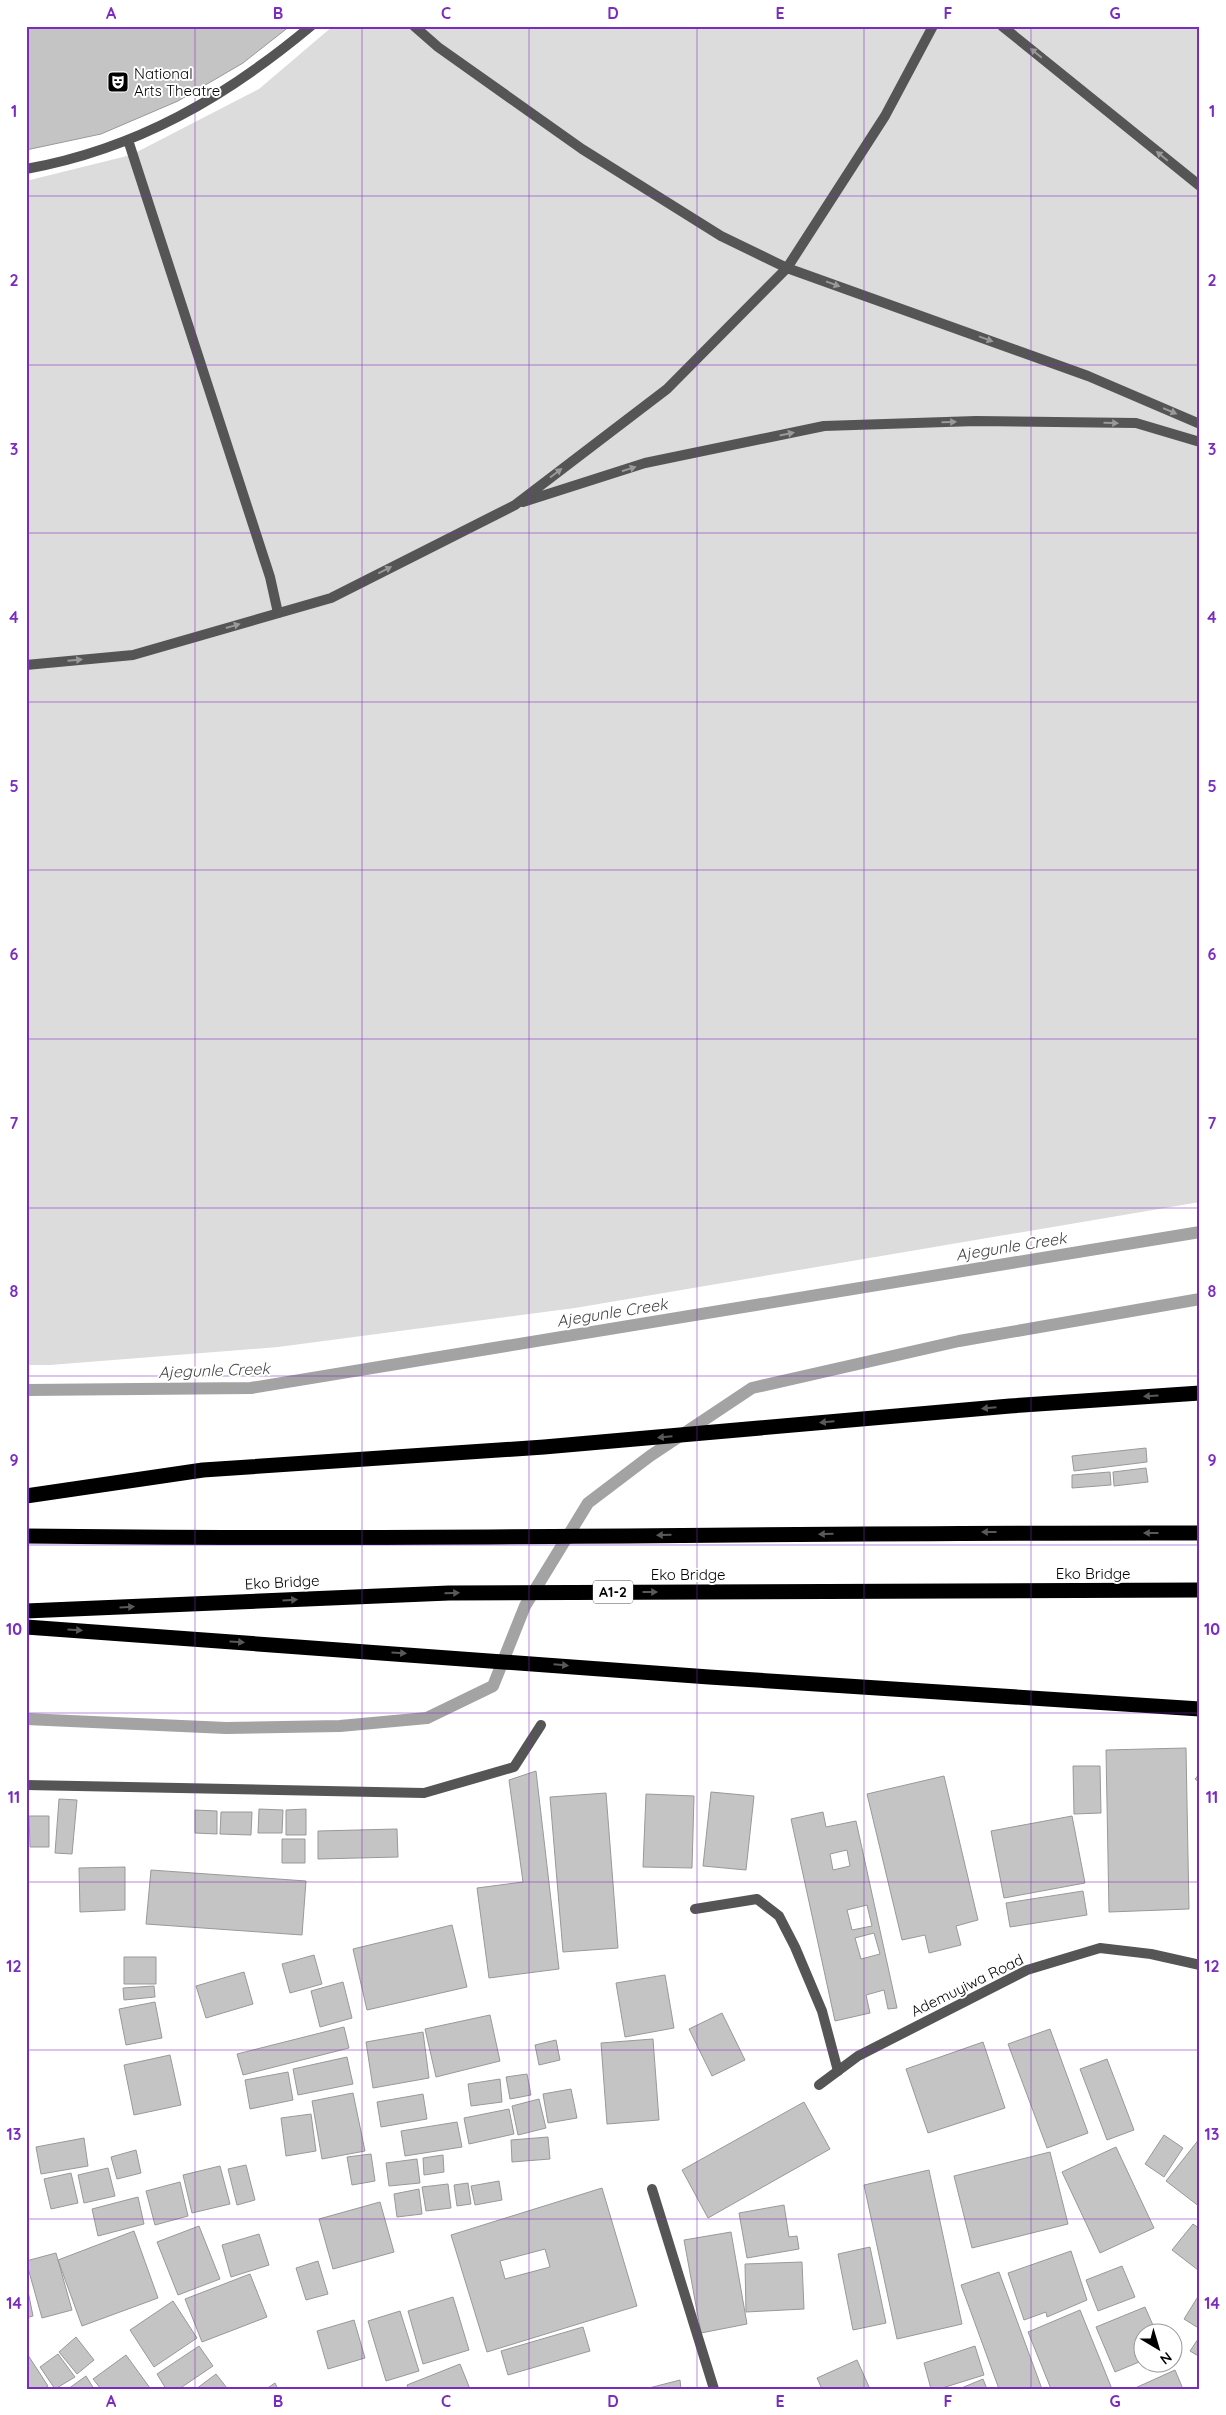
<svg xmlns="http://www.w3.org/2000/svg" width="1226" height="2415" font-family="Quicksand,sans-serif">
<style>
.green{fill:#dcdcdc}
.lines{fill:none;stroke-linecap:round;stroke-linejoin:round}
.stream{stroke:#a3a3a3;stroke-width:12}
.building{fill:#c4c4c4;stroke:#999;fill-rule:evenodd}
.service{stroke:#555;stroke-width:10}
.minor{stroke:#555;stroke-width:10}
.motorway{stroke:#000;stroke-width:15}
.oneway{fill:#999}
.oneway2{fill:#595959}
.grid{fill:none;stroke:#7b2cbf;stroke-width:1;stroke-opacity:0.55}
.labels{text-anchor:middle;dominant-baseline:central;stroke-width:4;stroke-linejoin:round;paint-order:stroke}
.shield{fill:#fff;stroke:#4c4c4c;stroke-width:1}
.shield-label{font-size:14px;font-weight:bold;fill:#000}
.poi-label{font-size:15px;fill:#000;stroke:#fff;text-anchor:start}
.street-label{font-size:15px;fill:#000;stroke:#fff}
.water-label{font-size:16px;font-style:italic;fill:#444;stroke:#fff}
.neatline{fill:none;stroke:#7b2cbf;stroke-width:2}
.grid-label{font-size:16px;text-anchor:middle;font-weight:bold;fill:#7b2cbf}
</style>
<rect width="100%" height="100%" fill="#fff"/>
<!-- green -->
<path class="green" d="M 333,26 L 1200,26 L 1200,1202 L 575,1308 L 278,1347 L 50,1365 L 26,1365 L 26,181 L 131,155 L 259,89 Z"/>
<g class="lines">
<!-- stream -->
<path class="stream" d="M 26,1390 L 251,1388 L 1200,1232
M 26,1719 L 226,1728 L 340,1726 L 427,1718 L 493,1686 L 525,1606 L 588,1503 L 650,1456 L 752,1388 L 959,1341 L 1200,1299"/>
</g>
<!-- building -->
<path class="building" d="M 26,26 L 290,26 L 243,63 L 178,101 L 101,134 L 26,150 Z
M 1146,1448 L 1147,1462 L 1074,1471 L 1072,1456 Z
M 1146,1468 L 1148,1482 L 1114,1486 L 1113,1472 Z
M 1110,1472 L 1111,1485 L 1072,1488 L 1072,1475 Z
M 1186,1748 L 1189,1909 L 1109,1912 L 1106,1750 Z
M 1073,1766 L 1100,1766 L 1101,1813 L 1074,1814 Z
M 536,1771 L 559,1969 L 489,1978 L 477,1888 L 523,1882 L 509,1780 Z
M 1200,1773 L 1200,1783 L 1195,1779 Z
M 944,1776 L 978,1920 L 956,1926 L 961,1945 L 929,1953 L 925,1935 L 902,1940 L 867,1794 Z
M 711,1792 L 754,1796 L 746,1870 L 703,1866 Z
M 606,1793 L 618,1948 L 563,1952 L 550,1797 Z
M 646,1794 L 694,1796 L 692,1868 L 643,1867 Z
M 59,1799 L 77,1800 L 72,1854 L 55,1853 Z
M 259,1809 L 283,1810 L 282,1833 L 258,1833 Z
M 306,1809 L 306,1835 L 286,1835 L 286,1810 Z
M 195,1810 L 217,1811 L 217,1834 L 195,1833 Z
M 221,1812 L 252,1812 L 251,1835 L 220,1834 Z
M 823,1812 L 826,1827 L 856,1821 L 897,2008 L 888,2009 L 884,1990 L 866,1995 L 870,2013 L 835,2021 L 791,1819 ZM 847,1850 L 850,1866 L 833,1870 L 830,1854 ZM 867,1905 L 872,1926 L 852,1930 L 847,1910 ZM 874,1933 L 880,1954 L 861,1959 L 855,1938 Z
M 29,1816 L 49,1816 L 49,1847 L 30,1847 Z
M 1072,1816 L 1085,1883 L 1004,1898 L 991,1831 Z
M 397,1829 L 398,1857 L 318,1859 L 318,1831 Z
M 282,1839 L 305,1839 L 305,1863 L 282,1863 Z
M 125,1867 L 125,1910 L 80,1912 L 79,1868 Z
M 151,1870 L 306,1881 L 302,1935 L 146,1924 Z
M 1083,1891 L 1087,1915 L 1010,1927 L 1006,1903 Z
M 452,1925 L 467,1987 L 367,2010 L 353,1949 Z
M 314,1955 L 322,1984 L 290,1993 L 282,1964 Z
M 124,1957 L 156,1957 L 156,1984 L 124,1984 Z
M 244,1972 L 253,2004 L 206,2018 L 196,1986 Z
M 665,1975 L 674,2028 L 625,2037 L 616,1983 Z
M 343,1982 L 352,2018 L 320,2027 L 311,1991 Z
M 154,1986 L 155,1997 L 124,2000 L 123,1988 Z
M 155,2002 L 162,2038 L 126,2045 L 119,2009 Z
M 722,2013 L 745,2060 L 712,2076 L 689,2029 Z
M 490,2015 L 500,2061 L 436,2077 L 425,2029 Z
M 344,2027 L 349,2048 L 243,2075 L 237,2054 Z
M 1050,2029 L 1088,2133 L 1047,2148 L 1008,2044 Z
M 423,2032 L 429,2078 L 373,2088 L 366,2042 Z
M 653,2039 L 659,2120 L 607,2124 L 601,2043 Z
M 556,2040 L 560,2060 L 539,2065 L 535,2045 Z
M 983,2042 L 1005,2108 L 928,2133 L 906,2069 Z
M 170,2055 L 181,2105 L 134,2115 L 124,2065 Z
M 347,2057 L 353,2084 L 298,2095 L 293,2069 Z
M 1107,2059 L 1134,2130 L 1107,2140 L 1080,2069 Z
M 288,2072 L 293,2100 L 250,2109 L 245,2080 Z
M 527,2074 L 531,2095 L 510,2099 L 506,2077 Z
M 500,2079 L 502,2102 L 471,2106 L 468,2084 Z
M 571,2089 L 577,2118 L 548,2123 L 543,2094 Z
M 353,2093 L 365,2151 L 322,2159 L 312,2101 Z
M 423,2094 L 427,2119 L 381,2127 L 377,2102 Z
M 539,2099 L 546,2128 L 518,2135 L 512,2106 Z
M 804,2102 L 830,2149 L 708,2218 L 682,2170 Z
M 509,2109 L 514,2134 L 469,2144 L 464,2118 Z
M 311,2114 L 316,2151 L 286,2156 L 281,2118 Z
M 457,2122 L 462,2147 L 405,2156 L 401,2131 Z
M 1164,2135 L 1183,2148 L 1164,2177 L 1145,2164 Z
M 548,2137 L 550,2159 L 512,2162 L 511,2140 Z
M 84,2138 L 88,2166 L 41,2174 L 36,2147 Z
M 1200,2138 L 1200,2207 L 1166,2181 Z
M 1116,2147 L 1154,2228 L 1100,2253 L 1062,2172 Z
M 136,2150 L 141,2173 L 117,2179 L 111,2157 Z
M 1050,2152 L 1068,2224 L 972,2248 L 954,2176 Z
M 371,2154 L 375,2181 L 352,2185 L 347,2157 Z
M 443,2155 L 444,2172 L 424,2175 L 423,2158 Z
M 417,2159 L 420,2183 L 389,2186 L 386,2163 Z
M 246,2165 L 255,2200 L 237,2205 L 228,2169 Z
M 220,2166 L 230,2204 L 192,2213 L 183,2175 Z
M 108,2168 L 115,2196 L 84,2203 L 78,2175 Z
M 929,2170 L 962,2324 L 897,2339 L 864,2185 Z
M 71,2173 L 78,2203 L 51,2209 L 44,2179 Z
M 499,2181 L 502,2200 L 475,2205 L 471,2186 Z
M 180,2182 L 188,2216 L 155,2225 L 146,2191 Z
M 468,2183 L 471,2204 L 457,2206 L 454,2185 Z
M 448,2184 L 451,2208 L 426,2211 L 422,2187 Z
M 602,2188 L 637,2306 L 487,2352 L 451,2235 ZM 545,2249 L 550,2267 L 505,2279 L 500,2261 Z
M 419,2189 L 422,2214 L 397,2217 L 394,2194 Z
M 138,2197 L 144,2224 L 98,2236 L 92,2209 Z
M 380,2202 L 394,2252 L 333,2269 L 319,2219 Z
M 784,2205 L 789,2237 L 797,2236 L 799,2249 L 747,2258 L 739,2213 Z
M 1193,2224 L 1200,2229 L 1200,2268 L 1198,2270 L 1172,2250 Z
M 199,2226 L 220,2279 L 178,2295 L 157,2242 Z
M 134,2231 L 158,2298 L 82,2326 L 58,2260 Z
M 731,2232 L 747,2324 L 701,2333 L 684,2240 Z
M 259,2234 L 269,2265 L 231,2277 L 222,2245 Z
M 870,2247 L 886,2323 L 853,2330 L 838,2254 Z
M 1071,2251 L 1087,2300 L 1047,2317 L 1046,2312 L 1024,2320 L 1008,2273 Z
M 56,2253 L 72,2310 L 42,2318 L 26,2261 Z
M 318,2261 L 328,2294 L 306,2300 L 296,2268 Z
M 802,2262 L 804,2309 L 746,2312 L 745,2264 Z
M 1122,2266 L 1135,2297 L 1098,2311 L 1086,2280 Z
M 999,2272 L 1042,2389 L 999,2389 L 961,2285 Z
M 250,2274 L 267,2317 L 202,2342 L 185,2299 Z
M 26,2291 L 28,2291 L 33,2316 L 26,2318 Z
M 1199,2295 L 1200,2295 L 1200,2329 L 1184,2319 Z
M 453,2297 L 469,2350 L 423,2364 L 408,2311 Z
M 173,2301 L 197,2338 L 154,2367 L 130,2330 Z
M 1145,2307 L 1156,2332 L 1144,2332 L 1144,2360 L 1115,2372 L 1096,2327 Z
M 1080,2310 L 1112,2389 L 1051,2389 L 1028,2332 Z
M 400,2311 L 419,2371 L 386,2381 L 368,2321 Z
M 354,2320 L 365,2358 L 328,2369 L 317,2331 Z
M 583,2327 L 590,2351 L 508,2375 L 501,2351 Z
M 1200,2336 L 1200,2357 L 1190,2351 Z
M 76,2337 L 94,2360 L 77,2374 L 59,2352 Z
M 199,2346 L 213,2366 L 179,2389 L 166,2389 L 157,2374 Z
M 975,2346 L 984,2375 L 939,2389 L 931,2389 L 924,2363 Z
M 26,2352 L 48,2386 L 44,2389 L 26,2389 Z
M 58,2354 L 75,2377 L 55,2389 L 40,2367 Z
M 126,2355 L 150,2388 L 101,2389 L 93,2379 Z
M 857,2360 L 870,2389 L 822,2389 L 817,2378 Z
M 460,2364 L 470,2389 L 408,2389 L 407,2385 Z
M 1175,2370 L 1183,2389 L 1133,2389 Z
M 216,2374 L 227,2388 L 196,2389 Z
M 86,2376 L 94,2389 L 68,2389 Z
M 983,2379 L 987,2389 L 959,2389 Z
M 680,2380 L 681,2389 L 645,2389 Z
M 275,2383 L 278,2389 L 266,2389 Z"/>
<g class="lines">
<!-- service -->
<path class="service" d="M 414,26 L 438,47 L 582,149 L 721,236 L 787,268
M 128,140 L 270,577 L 278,613
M 26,169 C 137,149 226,97 311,26
M 695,1909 L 757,1899 L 779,1916 L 795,1947 L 822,2011 L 838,2071"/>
<!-- minor -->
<path class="minor" d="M 1002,26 L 1200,186
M 787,268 L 1088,376 L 1200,424
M 523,502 L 645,463 L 824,426 L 976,421 L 1136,423 L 1200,442
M 26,665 L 133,655 L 331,598 L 515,505 L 667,389 L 787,268 L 885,116 L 933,26
M 26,1785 L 424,1793 L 514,1767 L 541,1725
M 819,2085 L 858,2056 L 1027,1970 L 1100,1948 L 1151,1954 L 1200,1965
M 652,2189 L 714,2389"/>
<!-- motorway -->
<path class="motorway" d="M 26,1496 L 203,1470 L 544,1447 L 1010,1406 L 1200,1393
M 26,1536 C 417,1541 809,1532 1200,1533
M 26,1611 L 449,1593 L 1200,1590
M 26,1627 L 709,1677 L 1200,1709"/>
</g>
<!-- one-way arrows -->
<defs><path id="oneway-solid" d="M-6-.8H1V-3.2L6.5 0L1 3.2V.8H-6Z" transform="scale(1.25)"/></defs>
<g class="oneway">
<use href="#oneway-solid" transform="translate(1036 53) rotate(-141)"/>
<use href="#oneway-solid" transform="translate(1162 156) rotate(-141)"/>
<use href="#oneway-solid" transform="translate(833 284) rotate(20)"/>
<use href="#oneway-solid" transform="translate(986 339) rotate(20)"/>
<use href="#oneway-solid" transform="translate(1170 411) rotate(23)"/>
<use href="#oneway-solid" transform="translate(949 422) rotate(-2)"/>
<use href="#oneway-solid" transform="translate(1111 423) rotate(1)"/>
<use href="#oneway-solid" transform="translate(787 434) rotate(-12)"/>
<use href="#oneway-solid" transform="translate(629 469) rotate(-18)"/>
<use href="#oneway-solid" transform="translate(556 473) rotate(-37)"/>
<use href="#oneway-solid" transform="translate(385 570) rotate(-27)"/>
<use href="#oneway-solid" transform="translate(233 626) rotate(-16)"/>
<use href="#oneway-solid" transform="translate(75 660) rotate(-5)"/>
</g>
<g class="oneway2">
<use href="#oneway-solid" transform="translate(1151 1396) rotate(176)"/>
<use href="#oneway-solid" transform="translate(989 1408) rotate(175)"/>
<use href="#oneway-solid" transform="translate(827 1422) rotate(175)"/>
<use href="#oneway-solid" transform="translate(665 1437) rotate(175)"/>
<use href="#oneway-solid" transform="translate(989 1532) rotate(180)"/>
<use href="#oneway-solid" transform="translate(1151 1533) rotate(-180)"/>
<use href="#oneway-solid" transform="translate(826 1534) rotate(179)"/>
<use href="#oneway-solid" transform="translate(664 1535) rotate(179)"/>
<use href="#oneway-solid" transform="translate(650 1592)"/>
<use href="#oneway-solid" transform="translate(452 1593) rotate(-1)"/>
<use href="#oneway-solid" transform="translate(290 1600) rotate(-3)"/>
<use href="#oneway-solid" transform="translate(127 1607) rotate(-3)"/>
<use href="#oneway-solid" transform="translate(75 1630) rotate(4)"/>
<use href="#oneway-solid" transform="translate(237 1642) rotate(4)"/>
<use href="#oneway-solid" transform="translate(399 1653) rotate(4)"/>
<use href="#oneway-solid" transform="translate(561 1665) rotate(5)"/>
</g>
<!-- grid -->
<path class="grid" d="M 195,26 L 195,2389M 362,26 L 362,2389M 529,26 L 529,2389M 697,26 L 697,2389M 864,26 L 864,2389M 1031,26 L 1031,2389M 26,196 L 1200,196M 26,365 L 1200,365M 26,533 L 1200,533M 26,702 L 1200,702M 26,870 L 1200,870M 26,1039 L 1200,1039M 26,1208 L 1200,1208M 26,1376 L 1200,1376M 26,1545 L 1200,1545M 26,1713 L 1200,1713M 26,1882 L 1200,1882M 26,2050 L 1200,2050M 26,2219 L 1200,2219"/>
<!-- icons -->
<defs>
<g id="theatre-square" transform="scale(1.125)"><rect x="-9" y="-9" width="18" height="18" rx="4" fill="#000" stroke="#fff"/><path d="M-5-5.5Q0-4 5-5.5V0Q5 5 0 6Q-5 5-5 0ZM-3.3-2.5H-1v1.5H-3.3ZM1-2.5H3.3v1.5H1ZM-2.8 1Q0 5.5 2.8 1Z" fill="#fff"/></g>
</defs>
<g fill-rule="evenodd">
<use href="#theatre-square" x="118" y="82"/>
</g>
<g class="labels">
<!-- shield labels -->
<rect class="shield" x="593" y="1580.5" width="40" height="23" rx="4"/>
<g class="shield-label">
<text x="613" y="1592">A1-2</text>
</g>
<!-- poi labels -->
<g class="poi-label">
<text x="134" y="73">National<tspan x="134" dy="17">Arts Theatre</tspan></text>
</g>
<!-- street labels -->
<g class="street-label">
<text x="1093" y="1573">Eko Bridge</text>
<text x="688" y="1574">Eko Bridge</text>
<text transform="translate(282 1582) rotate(-3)">Eko Bridge</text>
<text transform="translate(967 1985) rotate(-26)">Ademuyiwa Road</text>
</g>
<!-- water labels -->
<g class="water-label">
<text transform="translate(1011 1246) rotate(-9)">Ajegunle Creek</text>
<text transform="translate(612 1312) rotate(-9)">Ajegunle Creek</text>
<text transform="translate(214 1370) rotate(-2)">Ajegunle Creek</text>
</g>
</g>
<!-- border -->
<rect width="1226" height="2415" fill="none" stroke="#ffffff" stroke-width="55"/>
<!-- north arrow -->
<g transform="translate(1158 2348) rotate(142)"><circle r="24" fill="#ffffff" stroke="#999999"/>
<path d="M0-4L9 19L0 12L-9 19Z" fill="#000000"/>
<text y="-8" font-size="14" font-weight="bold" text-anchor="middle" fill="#000000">N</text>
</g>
<rect x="28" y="28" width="1170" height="2360" class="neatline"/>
<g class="grid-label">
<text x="111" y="19">A</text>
<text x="278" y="19">B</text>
<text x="446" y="19">C</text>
<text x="613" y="19">D</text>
<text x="780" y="19">E</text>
<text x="948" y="19">F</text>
<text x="1115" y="19">G</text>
<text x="14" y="117">1</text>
<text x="1212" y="117">1</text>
<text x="14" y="286">2</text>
<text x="1212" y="286">2</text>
<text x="14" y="455">3</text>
<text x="1212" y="455">3</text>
<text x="14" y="623">4</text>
<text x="1212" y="623">4</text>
<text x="14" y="792">5</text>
<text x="1212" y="792">5</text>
<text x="14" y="960">6</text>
<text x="1212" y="960">6</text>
<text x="14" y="1129">7</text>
<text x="1212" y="1129">7</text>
<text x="14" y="1297">8</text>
<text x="1212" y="1297">8</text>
<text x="14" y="1466">9</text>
<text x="1212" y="1466">9</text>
<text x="14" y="1635">10</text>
<text x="1212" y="1635">10</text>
<text x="14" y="1803">11</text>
<text x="1212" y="1803">11</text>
<text x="14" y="1972">12</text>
<text x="1212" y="1972">12</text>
<text x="14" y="2140">13</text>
<text x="1212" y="2140">13</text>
<text x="14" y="2309">14</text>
<text x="1212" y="2309">14</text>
<text x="111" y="2407">A</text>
<text x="278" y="2407">B</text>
<text x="446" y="2407">C</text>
<text x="613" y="2407">D</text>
<text x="780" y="2407">E</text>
<text x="948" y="2407">F</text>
<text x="1115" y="2407">G</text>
</g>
</svg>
